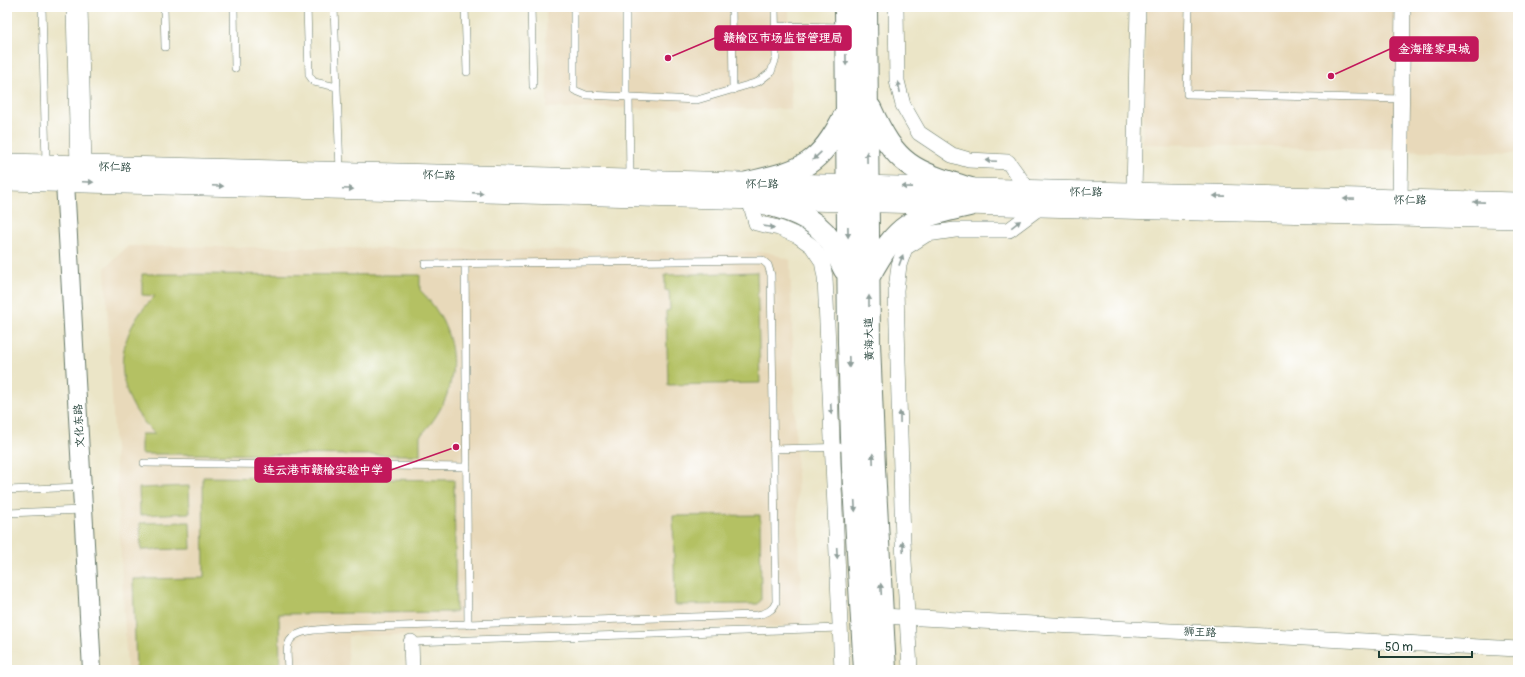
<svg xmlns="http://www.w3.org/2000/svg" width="1525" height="677" font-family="Pangolin,'LXGW WenKai TC',sans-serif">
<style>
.built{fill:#e8d9ba}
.green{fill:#b4c164;stroke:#6a7f4c}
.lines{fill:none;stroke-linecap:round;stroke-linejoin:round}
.service-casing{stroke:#667867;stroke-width:8}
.minor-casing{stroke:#667867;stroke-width:16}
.tertiary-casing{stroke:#667867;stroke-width:20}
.secondary-casing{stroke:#667867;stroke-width:22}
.primary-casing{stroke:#667867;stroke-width:24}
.service{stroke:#fff;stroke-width:7}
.minor{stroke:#fff;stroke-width:15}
.tertiary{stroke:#fff;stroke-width:18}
.secondary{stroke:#fff;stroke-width:21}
.primary{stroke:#fff;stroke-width:22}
.oneway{fill:#8f9e9a}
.labels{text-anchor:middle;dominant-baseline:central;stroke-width:3;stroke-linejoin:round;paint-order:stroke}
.street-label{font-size:11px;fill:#1f3d34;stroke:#fff}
.leader{fill:none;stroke:#c2185b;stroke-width:1.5}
.callout-dot{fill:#c2185b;stroke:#fff;stroke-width:1.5}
.callout{fill:#c2185b;stroke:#c2185b;stroke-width:1.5}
.callout-label{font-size:12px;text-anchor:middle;font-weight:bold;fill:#fff}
</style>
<rect width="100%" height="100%" fill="#fff"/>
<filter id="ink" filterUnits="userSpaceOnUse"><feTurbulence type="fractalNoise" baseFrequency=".025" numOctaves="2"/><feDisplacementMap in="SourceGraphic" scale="8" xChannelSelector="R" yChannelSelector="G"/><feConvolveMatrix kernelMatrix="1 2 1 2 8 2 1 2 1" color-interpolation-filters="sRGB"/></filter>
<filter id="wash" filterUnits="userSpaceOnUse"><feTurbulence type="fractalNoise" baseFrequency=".012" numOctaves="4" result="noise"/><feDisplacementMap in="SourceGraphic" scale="16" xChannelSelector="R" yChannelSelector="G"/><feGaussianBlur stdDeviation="0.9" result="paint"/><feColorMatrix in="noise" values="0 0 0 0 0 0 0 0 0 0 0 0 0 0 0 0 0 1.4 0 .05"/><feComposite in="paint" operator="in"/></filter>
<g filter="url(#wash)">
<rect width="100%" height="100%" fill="#ebe5c7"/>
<!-- built -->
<path class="built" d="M 546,7 L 789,7 L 791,109 L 547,108 Z
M 1146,7 L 1518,7 L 1518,153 L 1143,144 Z
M 128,246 L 767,252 L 790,260 L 802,626 L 348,636 L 348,670 L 127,670 L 105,268 Z"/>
<!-- green -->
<path class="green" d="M 757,272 L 760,383 L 668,385 L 666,311 L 670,310 L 669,291 L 665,290 L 665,275 Z
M 142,274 L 420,275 L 420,290 C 464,335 463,392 420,436 L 420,455 L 141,454 L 141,434 L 155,434 C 111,392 112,337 155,296 L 142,295 Z
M 203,477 L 454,480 L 456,612 L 279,614 L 280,669 L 136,670 L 133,579 L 204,578 Z
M 189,486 L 190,513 L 140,515 L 139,488 Z
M 760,515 L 761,600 L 758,604 L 675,605 L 673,516 Z
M 190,522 L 191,549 L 141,550 L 140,523 Z"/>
</g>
<g filter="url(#ink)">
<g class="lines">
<!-- service casing -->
<g class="service-casing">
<path id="service" d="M 42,7 L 46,163
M 164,7 L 165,47
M 234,7 L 235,68
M 307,7 L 309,75 L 314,82 L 337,87
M 334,7 L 340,171
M 465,7 L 467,72
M 531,7 L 533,86
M 574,7 L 574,90 L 586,95 L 697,100 L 758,82 L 771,72 L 776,58 L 775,7
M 732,7 L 733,90
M 1189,7 L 1187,94 L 1402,99
M 775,26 L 845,27
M 626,97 L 626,7
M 629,97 L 630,178
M 465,263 L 468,625
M 773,449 L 851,447
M 144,463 L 467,467
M 7,490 L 81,487
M 7,513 L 83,510
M 411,642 L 840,628
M 288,670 C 288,663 286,652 288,645 C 292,628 323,630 336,628 L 757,615 C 766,613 773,611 776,602 L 771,275 L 768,265 L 762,260 L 425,264"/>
</g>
<!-- minor casing -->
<g class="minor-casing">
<path id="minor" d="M 896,7 L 897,81 L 903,105 L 919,133 L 952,155 L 969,160 L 1008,162 L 1029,191
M 1134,193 L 1138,7
M 749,199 L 756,223 L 779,228 L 798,236 L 812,246 L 822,261 L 825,277 L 842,670
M 1400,200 L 1403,7
M 882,616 L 1518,649
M 411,642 L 412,670
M 910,670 L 903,542 L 896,290 L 899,265 L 905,248 L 927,234 L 955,230 L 1009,230 L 1040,207"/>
</g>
<!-- tertiary casing -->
<g class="tertiary-casing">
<path id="tertiary" d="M 65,182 L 92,670"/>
</g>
<!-- secondary casing -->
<g class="secondary-casing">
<path id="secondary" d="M 77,7 L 81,166
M 7,164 L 1518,203
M 7,180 L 1518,218"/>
</g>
<!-- primary casing -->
<g class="primary-casing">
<path id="primary" d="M 846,7 L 849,343 L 853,469 L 865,670
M 866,7 L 869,343 L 874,468 L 885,670
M 870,108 C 896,166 912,171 971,189
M 748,183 C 802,170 818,168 845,115
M 749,199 C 778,207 812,213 830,240 C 836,249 840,261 845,270
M 869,276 C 898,223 911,218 969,205"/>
</g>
<!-- service -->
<use href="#service" class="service"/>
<!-- minor -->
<use href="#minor" class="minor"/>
<!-- tertiary -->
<use href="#tertiary" class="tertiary"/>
<!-- secondary -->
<use href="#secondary" class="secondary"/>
<!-- primary -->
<use href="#primary" class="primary"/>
</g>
<!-- one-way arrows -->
<defs><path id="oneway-solid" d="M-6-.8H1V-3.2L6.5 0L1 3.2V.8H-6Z"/></defs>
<g class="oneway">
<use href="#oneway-solid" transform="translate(846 60) rotate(89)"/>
<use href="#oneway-solid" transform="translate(899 87) rotate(-102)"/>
<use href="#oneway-solid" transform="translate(817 156) rotate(137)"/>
<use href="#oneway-solid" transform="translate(867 157) rotate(-91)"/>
<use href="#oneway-solid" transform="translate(991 161) rotate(-178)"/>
<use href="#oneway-solid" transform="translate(88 182) rotate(2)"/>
<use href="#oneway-solid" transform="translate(218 186) rotate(2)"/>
<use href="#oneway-solid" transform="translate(907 187) rotate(-179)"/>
<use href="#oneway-solid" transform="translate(348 189) rotate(2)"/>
<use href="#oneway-solid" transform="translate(478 193) rotate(2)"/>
<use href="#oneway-solid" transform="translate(1219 196) rotate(-179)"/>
<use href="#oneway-solid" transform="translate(1349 199) rotate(-179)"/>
<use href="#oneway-solid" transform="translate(1479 202) rotate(-179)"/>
<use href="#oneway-solid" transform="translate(1016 224) rotate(-38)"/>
<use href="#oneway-solid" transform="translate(769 227) rotate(9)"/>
<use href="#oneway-solid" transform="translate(848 232) rotate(89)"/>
<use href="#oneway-solid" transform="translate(901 260) rotate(-70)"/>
<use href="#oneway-solid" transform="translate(869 301) rotate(-90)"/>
<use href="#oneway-solid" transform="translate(849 362) rotate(88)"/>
<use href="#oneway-solid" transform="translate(831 409) rotate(87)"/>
<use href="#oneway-solid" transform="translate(900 417) rotate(-91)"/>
<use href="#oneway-solid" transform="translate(873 459) rotate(-92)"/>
<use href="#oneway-solid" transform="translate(855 506) rotate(87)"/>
<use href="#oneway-solid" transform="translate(903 547) rotate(-93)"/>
<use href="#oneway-solid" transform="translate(837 553) rotate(87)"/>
<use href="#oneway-solid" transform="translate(881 589) rotate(-93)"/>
</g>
</g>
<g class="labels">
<!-- street labels -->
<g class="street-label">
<text transform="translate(115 167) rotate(2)">怀仁路</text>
<text transform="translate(439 175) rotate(2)">怀仁路</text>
<text transform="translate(762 184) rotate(1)">怀仁路</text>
<text transform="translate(1086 192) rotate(1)">怀仁路</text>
<text transform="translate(1410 200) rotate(1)">怀仁路</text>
<text transform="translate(869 339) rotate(-91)">黄海大道</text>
<text transform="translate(79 426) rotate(-93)">文化东路</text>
<text transform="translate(1200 632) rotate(3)">狮王路</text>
</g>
</g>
<!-- callouts -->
<path class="leader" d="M668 58L715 38M1331 76L1390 49M456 447L391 470"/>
<g class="callout-dot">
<circle cx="668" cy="58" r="4"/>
<circle cx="1331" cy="76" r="4"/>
<circle cx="456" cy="447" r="4"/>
</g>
<g class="callout">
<rect x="715" y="26" width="136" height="24" rx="4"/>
<rect x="1390" y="37" width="88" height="24" rx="4"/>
<rect x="255" y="458" width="136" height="24" rx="4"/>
</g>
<g class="callout-label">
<text x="783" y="42">赣榆区市场监督管理局</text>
<text x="1434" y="53">金海隆家具城</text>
<text x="323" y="474">连云港市赣榆实验中学</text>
</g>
<!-- margin -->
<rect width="1525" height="677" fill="none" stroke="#fff" stroke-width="24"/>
<!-- scale -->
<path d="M1379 651v6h93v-6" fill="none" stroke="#1f3d34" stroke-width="2"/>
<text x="1385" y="651" font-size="12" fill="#1f3d34" stroke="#ffffff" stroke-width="3" paint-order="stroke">50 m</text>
</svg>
